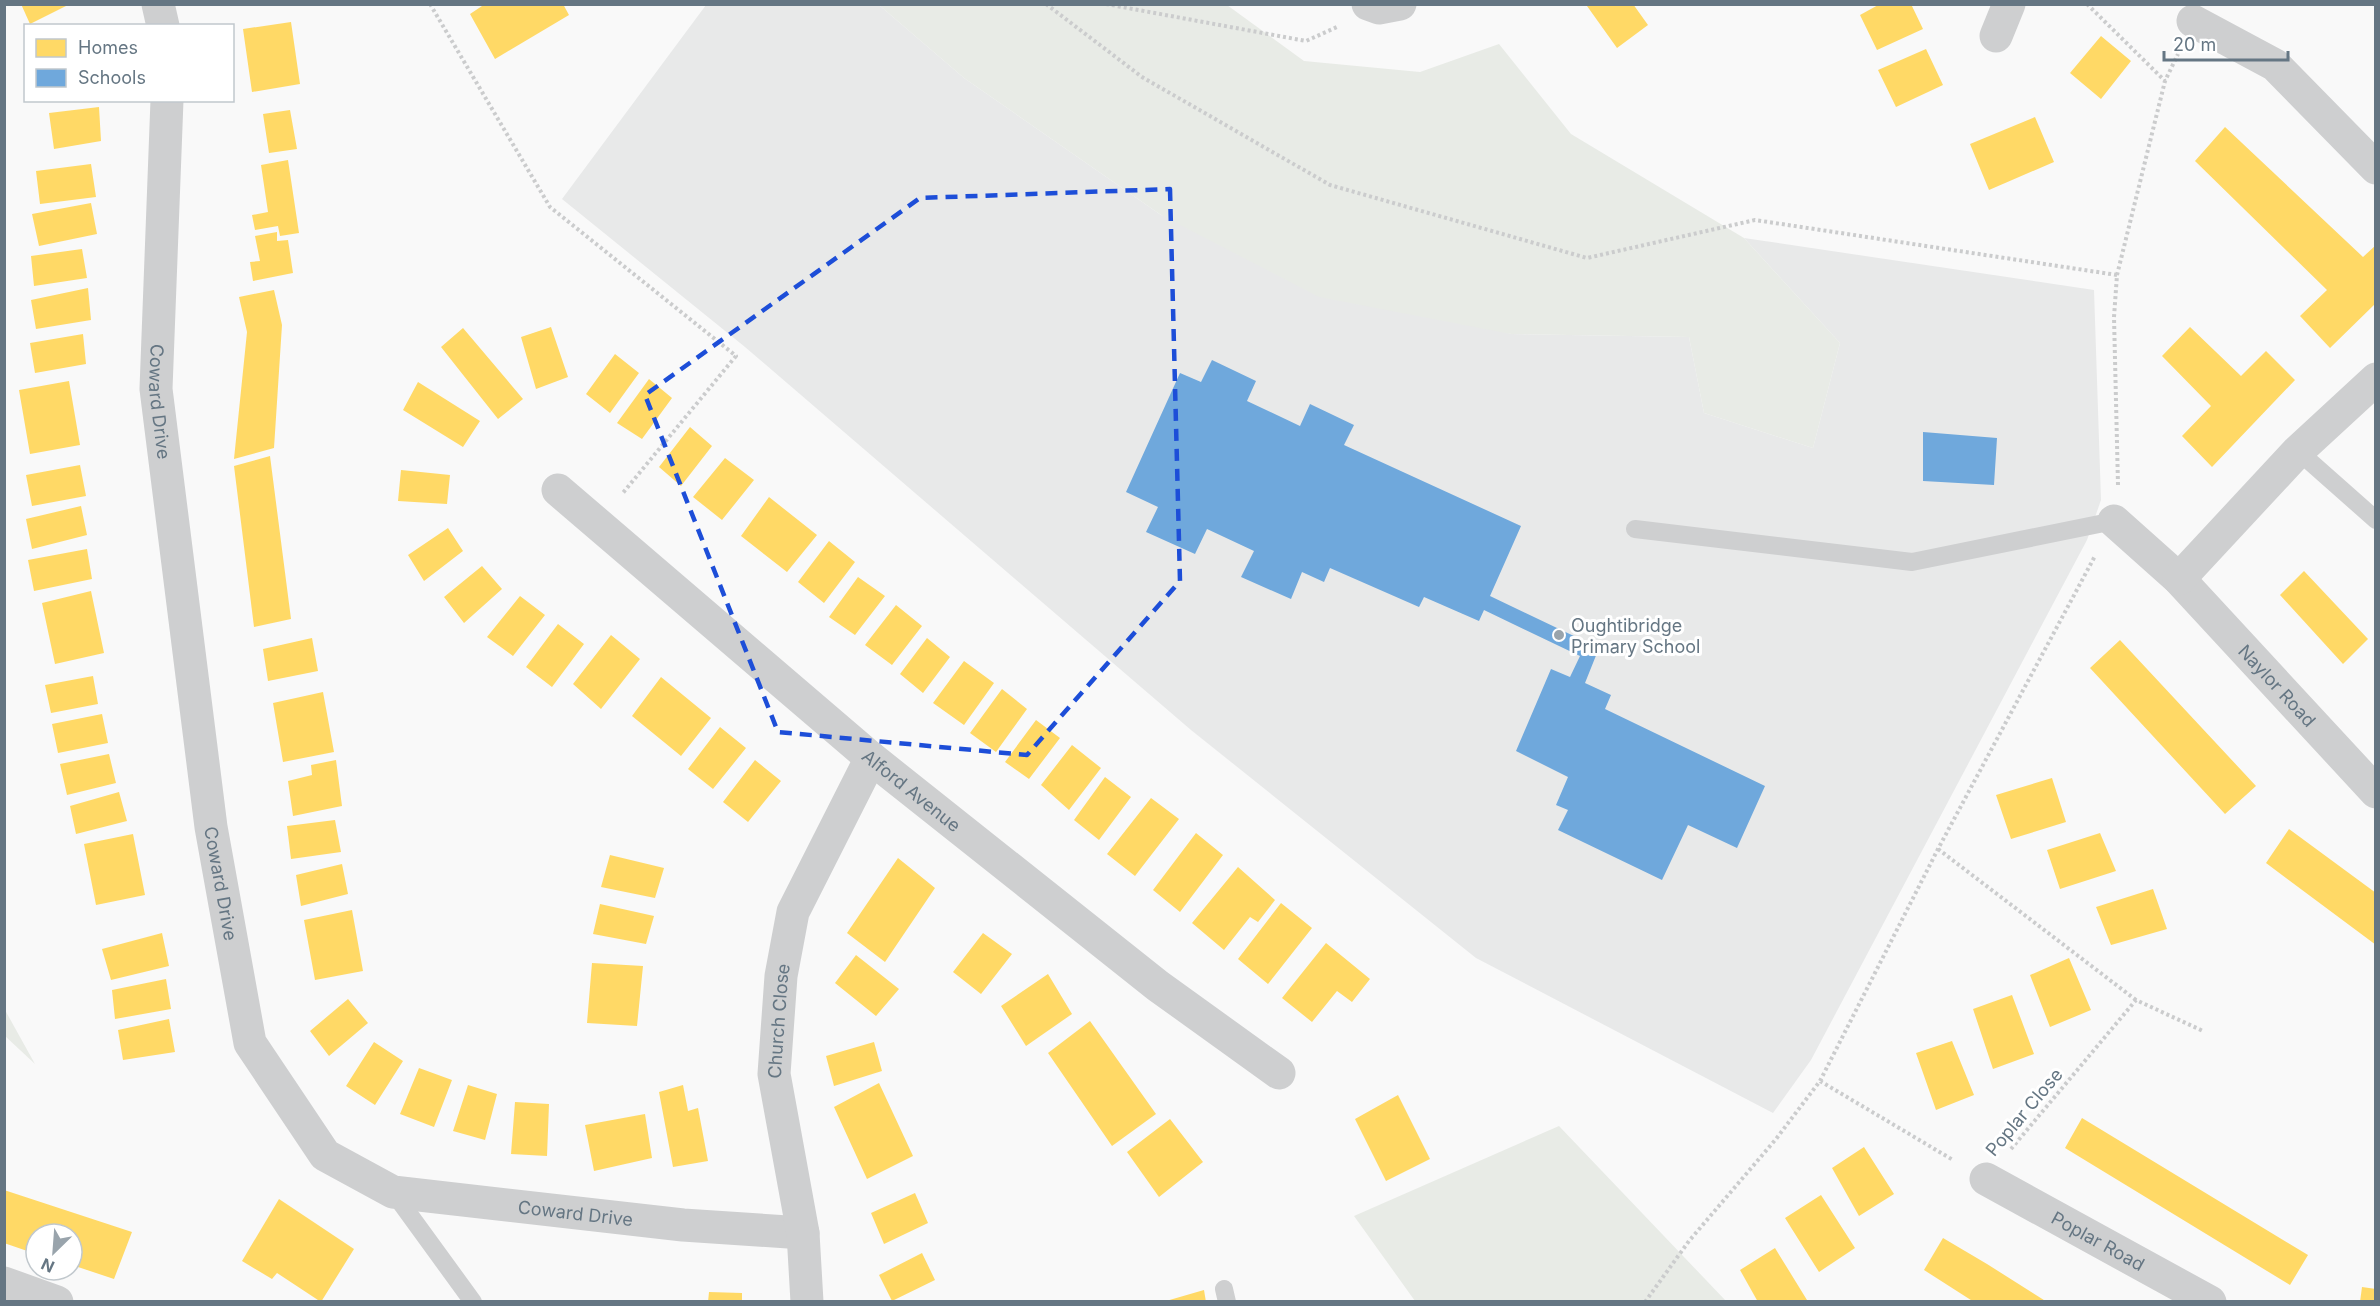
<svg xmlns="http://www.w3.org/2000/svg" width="2380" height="1306" font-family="Inter,sans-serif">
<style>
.built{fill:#e8e9e9}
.green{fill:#e8ebe6}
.homes{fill:#ffd966}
.schools{fill:#6fa8dc}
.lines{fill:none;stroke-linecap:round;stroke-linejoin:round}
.path{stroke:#cbcccd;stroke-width:4;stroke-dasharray:3 3;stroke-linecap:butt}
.lane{stroke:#cecfd0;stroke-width:18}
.street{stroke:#cecfd0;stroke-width:33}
.marked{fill:none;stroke:#1d4ed8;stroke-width:4.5;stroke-dasharray:12 8;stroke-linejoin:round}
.poi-dot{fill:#99a4ac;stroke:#fff;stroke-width:2}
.labels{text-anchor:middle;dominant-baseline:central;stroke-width:6;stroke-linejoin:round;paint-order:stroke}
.street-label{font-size:18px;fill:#657683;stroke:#fff}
.poi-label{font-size:18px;fill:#657683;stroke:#fff;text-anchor:start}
</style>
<rect width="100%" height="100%" fill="#f9f9f9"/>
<!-- built -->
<path class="built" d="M 706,5 L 879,5 L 964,78 L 1161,215 L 1511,334 L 1689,337 L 1704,413 L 1813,448 L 1840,343 L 1744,238 L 2094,290 L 2101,500 L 2087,540 L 1811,1060 L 1773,1113 L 1476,958 L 1191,730 L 745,347 L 562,199 Z"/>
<!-- green -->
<path class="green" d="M 879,5 L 1227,5 L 1304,61 L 1420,72 L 1499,44 L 1571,134 L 1744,238 L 1840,343 L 1813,448 L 1704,413 L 1689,337 L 1511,334 L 1319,297 L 1161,215 L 964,78 Z
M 4,1010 L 5,1010 L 35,1064 L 5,1036 Z
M 1559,1126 L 1726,1301 L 1415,1301 L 1354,1216 Z"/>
<!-- homes -->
<path class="homes" d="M 21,4 L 70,4 L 30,24 Z
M 485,4 L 563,4 L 569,15 L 495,59 L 470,14 Z
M 1589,4 L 1633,4 L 1648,25 L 1617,48 L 1587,6 Z
M 1880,4 L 1911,4 L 1923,29 L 1877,50 L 1860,15 Z
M 291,22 L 300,84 L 252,92 L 243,29 Z
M 2101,36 L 2131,61 L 2101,99 L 2070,73 Z
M 1926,49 L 1943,85 L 1896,107 L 1878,70 Z
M 99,107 L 101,141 L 54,149 L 49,113 Z
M 290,110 L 297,149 L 269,153 L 263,114 Z
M 2035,117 L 2054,162 L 1989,190 L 1970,144 Z
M 2225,127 L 2363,257 L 2376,245 L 2376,303 L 2330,348 L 2300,316 L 2327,290 L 2195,161 Z
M 288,160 L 299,233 L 280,236 L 278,226 L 255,230 L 252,215 L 268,212 L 261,165 Z
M 91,164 L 96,197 L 40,204 L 36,171 Z
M 91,203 L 97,234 L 39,246 L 32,214 Z
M 277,232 L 277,241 L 288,240 L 293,273 L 253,281 L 250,262 L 260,261 L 255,236 Z
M 82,249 L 87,278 L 34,286 L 31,256 Z
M 88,288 L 91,320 L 36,329 L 31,300 Z
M 274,290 L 282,325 L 274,448 L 234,459 L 247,332 L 239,297 Z
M 551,327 L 568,377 L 536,389 L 521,337 Z
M 2190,327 L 2241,376 L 2266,351 L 2295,380 L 2212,467 L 2182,436 L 2211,406 L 2162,356 Z
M 463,328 L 523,399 L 498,419 L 441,347 Z
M 83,334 L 86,364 L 35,373 L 30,343 Z
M 615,354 L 639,373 L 610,413 L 586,394 Z
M 649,379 L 672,398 L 642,439 L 617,423 Z
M 69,381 L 80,445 L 30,454 L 19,390 Z
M 418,382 L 480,421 L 463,447 L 403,410 Z
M 690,427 L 712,446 L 681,486 L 659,467 Z
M 270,456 L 291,619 L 254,627 L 234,466 Z
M 725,458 L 754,480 L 722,520 L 693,497 Z
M 80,465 L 86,496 L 32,506 L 26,475 Z
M 401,470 L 450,475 L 447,504 L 398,501 Z
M 769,497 L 817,535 L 787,572 L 741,536 Z
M 81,506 L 87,535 L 32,549 L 26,519 Z
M 448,528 L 463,551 L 424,581 L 408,555 Z
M 829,541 L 855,562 L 824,603 L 798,582 Z
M 87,549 L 92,579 L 34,591 L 28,560 Z
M 482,566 L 502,589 L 464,623 L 444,597 Z
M 2304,571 L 2368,639 L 2343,664 L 2280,595 Z
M 858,577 L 885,596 L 855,635 L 829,617 Z
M 91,591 L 104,653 L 55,664 L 42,603 Z
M 520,596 L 545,615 L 513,656 L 487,637 Z
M 896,605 L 922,626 L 892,665 L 865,645 Z
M 558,624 L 584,644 L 552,687 L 526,667 Z
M 611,635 L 640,659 L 601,709 L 573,684 Z
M 312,638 L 318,671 L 268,681 L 263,649 Z
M 927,638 L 950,657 L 923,693 L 900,674 Z
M 2120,640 L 2256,786 L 2225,814 L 2090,668 Z
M 964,661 L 994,683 L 964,725 L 933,703 Z
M 93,676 L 98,704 L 51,713 L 45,685 Z
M 661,677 L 711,718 L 681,756 L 632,716 Z
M 1002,689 L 1027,709 L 996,752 L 970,733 Z
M 323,692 L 334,752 L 283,762 L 273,703 Z
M 102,714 L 108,743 L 58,753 L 52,724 Z
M 1036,720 L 1060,738 L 1029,779 L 1005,762 Z
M 720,727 L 746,748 L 713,789 L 688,769 Z
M 1072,745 L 1101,768 L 1069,810 L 1041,785 Z
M 109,754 L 116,783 L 67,795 L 60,764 Z
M 336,760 L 342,806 L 293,816 L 288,781 L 312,775 L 311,765 Z
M 755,760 L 781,781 L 748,822 L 723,802 Z
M 1105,777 L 1131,797 L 1099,840 L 1074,820 Z
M 2052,778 L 2066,822 L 2011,839 L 1996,795 Z
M 119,792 L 127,821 L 76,834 L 70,806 Z
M 1151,798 L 1179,819 L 1135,876 L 1107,854 Z
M 335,820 L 341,852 L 291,859 L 287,826 Z
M 2289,829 L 2376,893 L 2376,945 L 2266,863 Z
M 1196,833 L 1223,855 L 1180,912 L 1153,890 Z
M 2100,833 L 2116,871 L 2060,889 L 2047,850 Z
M 133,834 L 145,895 L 96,905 L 84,844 Z
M 610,855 L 664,868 L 655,898 L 601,887 Z
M 898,858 L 935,888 L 885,962 L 847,933 Z
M 342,864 L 348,894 L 301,906 L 296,875 Z
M 1238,867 L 1275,900 L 1258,922 L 1250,917 L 1224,950 L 1192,923 Z
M 2153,889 L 2167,929 L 2111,945 L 2096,907 Z
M 1281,903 L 1312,928 L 1268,984 L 1238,959 Z
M 600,904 L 654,916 L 646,944 L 593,934 Z
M 352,910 L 363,971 L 315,980 L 304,920 Z
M 162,933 L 169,966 L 111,980 L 102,949 Z
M 983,933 L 1012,954 L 981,994 L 953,972 Z
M 1326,943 L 1370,979 L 1352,1002 L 1337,991 L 1312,1022 L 1282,998 Z
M 856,955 L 899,989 L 876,1016 L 835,983 Z
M 2069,958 L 2091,1010 L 2050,1027 L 2030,975 Z
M 592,963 L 643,966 L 637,1026 L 587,1023 Z
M 1048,974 L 1072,1014 L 1026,1046 L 1001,1006 Z
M 166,979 L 171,1009 L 115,1019 L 112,990 Z
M 2012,995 L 2034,1054 L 1993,1069 L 1973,1009 Z
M 348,999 L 368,1023 L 329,1056 L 310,1031 Z
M 169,1019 L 175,1052 L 123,1060 L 118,1030 Z
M 1090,1021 L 1156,1114 L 1112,1146 L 1048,1053 Z
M 1952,1041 L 1974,1095 L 1936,1110 L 1916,1053 Z
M 374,1042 L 403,1061 L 375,1105 L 346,1086 Z
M 874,1042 L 882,1071 L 834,1086 L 826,1056 Z
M 419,1068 L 452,1080 L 434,1127 L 400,1114 Z
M 879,1083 L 913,1156 L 867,1179 L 834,1107 Z
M 468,1085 L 497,1094 L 485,1140 L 453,1131 Z
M 683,1085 L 688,1111 L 698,1108 L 708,1161 L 673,1167 L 659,1092 Z
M 1398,1095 L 1430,1159 L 1386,1181 L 1355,1119 Z
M 515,1102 L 549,1104 L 547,1156 L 511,1154 Z
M 645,1114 L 652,1158 L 594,1171 L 585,1125 Z
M 2082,1118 L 2308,1255 L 2290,1285 L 2065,1148 Z
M 1170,1119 L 1203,1162 L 1159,1197 L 1127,1152 Z
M 1864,1147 L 1894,1194 L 1859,1216 L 1832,1168 Z
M 4,1190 L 132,1232 L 114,1279 L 72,1265 L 72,1234 L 36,1234 L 36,1254 L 4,1243 Z
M 915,1193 L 928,1223 L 884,1244 L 871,1213 Z
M 1821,1195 L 1855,1248 L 1819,1272 L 1785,1218 Z
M 279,1199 L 354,1249 L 321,1302 L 277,1273 L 272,1279 L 242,1261 Z
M 1943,1238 L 1987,1264 L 2047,1302 L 1974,1302 L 1924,1270 Z
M 1775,1248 L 1807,1300 L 1804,1302 L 1758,1302 L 1740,1270 Z
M 922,1253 L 935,1280 L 892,1301 L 879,1275 Z
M 2362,1287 L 2376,1289 L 2376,1302 L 2360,1302 Z
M 1204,1290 L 1206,1302 L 1166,1302 L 1166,1301 Z
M 709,1292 L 742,1293 L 742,1302 L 708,1302 Z"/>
<!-- schools -->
<path class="schools" d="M 1212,360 L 1256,381 L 1247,401 L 1300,426 L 1310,404 L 1354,425 L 1344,445 L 1521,526 L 1490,596 L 1599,648 L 1585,683 L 1611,695 L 1605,709 L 1765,786 L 1737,848 L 1688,825 L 1662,880 L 1558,830 L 1568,810 L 1556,805 L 1568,777 L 1516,751 L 1551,669 L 1570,677 L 1580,656 L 1484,610 L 1479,621 L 1424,597 L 1419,607 L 1330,568 L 1324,582 L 1302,572 L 1291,599 L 1241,577 L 1254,551 L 1207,529 L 1195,554 L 1146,532 L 1158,507 L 1126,492 L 1180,373 L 1201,382 Z
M 1923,432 L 1997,438 L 1994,485 L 1923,481 Z"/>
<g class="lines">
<!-- path -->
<path class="path" d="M 430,4 L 550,207 L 736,356 L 622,494
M 1046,4 L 1142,77 L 1330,185 L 1587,258 L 1755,220 L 2117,275
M 1106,4 L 1306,41 L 1337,27
M 2087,4 L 2165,81
M 2118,485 L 2114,317 L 2117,275 L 2165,81 L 2178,54
M 1938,849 L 2136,1000
M 1820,1081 L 1953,1160
M 2011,1149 L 2136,1000 L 2203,1031
M 1645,1302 L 1689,1241 L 1776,1139 L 1820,1081 L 1938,849 L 2095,556"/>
<!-- lane -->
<path class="lane" d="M 2298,451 L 2376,520
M 1635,529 L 1912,562 L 2114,521
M 393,1192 L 473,1302
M 1224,1289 L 1227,1302"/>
<!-- street -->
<g class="street">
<path d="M 158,4 L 163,26"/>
<path d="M 1368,4 L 1379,8 L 1400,4"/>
<path d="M 2193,21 L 2275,65 L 2376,168"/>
<path d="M 1996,36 L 2009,4"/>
<path id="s1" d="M 167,100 L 156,389 L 211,827 L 250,1043 L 325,1155 L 393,1192 L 683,1225 L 803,1233"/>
<path id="s2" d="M 558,490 L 871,758 L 1158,986 L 1279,1073"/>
<path id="s3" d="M 2114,521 L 2179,579 L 2376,792"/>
<path d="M 2179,579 L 2298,451 L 2376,379"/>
<path id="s4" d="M 1986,1179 L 2210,1302"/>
<path d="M 4,1283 L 57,1302"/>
<path id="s5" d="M 807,1302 L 803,1233 L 774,1074 L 781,976 L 793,912 L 871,758"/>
</g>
</g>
<!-- marked area -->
<path class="marked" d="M 1170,189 L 1180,581 L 1027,755 L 778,732 L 645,395 L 920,198 Z"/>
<!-- markers -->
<circle class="poi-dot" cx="1559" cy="635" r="6"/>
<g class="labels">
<!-- street labels -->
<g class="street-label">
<text stroke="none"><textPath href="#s1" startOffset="302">Coward Drive</textPath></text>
<text stroke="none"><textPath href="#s3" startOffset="232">Naylor Road</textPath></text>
<text stroke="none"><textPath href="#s2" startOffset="464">Alford Avenue</textPath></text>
<text stroke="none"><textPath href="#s1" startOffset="788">Coward Drive</textPath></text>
<text stroke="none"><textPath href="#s5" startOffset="284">Church Close</textPath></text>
<text transform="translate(2024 1112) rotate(-50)">Poplar Close</text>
<text stroke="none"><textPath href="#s1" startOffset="1346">Coward Drive</textPath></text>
<text stroke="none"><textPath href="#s4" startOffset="128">Poplar Road</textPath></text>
</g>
<!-- poi labels -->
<g class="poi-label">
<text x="1571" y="625">Oughtibridge<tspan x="1571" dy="21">Primary School</tspan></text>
</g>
</g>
<!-- border -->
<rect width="2380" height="1306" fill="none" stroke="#657683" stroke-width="12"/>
<!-- legend -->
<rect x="24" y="24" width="210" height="78" fill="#ffffff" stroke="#c1c8cd" stroke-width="1.5"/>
<rect x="36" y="39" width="30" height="18" fill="#ffd966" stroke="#c1c8cd" stroke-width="1.5"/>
<text x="78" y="54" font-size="18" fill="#657683">Homes</text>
<rect x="36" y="69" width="30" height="18" fill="#6fa8dc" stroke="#c1c8cd" stroke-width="1.5"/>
<text x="78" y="84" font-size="18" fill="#657683">Schools</text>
<!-- north arrow -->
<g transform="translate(54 1252) rotate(205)"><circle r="28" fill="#ffffff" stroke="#c1c8cd" stroke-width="1.5"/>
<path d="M0-4.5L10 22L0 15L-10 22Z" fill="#99a4ac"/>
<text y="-9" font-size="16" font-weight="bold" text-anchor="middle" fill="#657683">N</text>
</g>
<!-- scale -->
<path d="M2164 51v9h124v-9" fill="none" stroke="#657683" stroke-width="3"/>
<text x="2173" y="51" font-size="18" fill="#657683" stroke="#ffffff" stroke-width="4.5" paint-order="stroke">20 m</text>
</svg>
